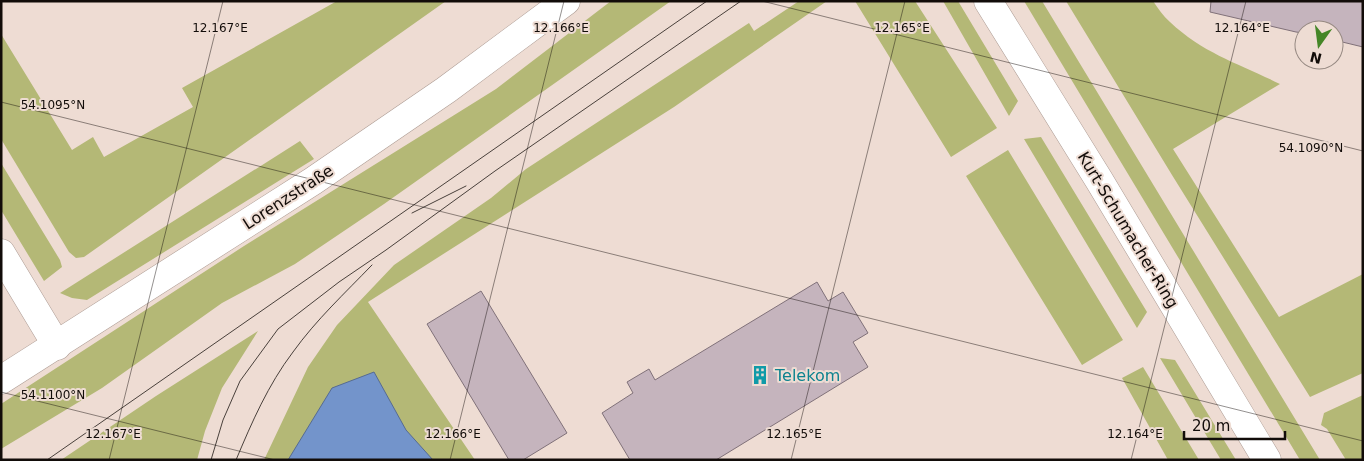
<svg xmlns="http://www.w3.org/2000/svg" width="1364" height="461" font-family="'DejaVu Sans',sans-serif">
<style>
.green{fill:#b4b876}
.water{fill:#7394cb;stroke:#566b91}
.building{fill:#c5b4bd;stroke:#807179}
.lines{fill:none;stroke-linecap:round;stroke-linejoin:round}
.minor-casing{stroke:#ad9c94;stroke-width:29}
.tertiary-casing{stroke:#ad9c94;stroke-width:29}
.minor{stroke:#fff;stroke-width:28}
.tertiary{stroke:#fff;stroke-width:28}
.tram{stroke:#49403b;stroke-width:1}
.ticks{fill:none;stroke:#120c09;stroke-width:1;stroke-opacity:0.45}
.labels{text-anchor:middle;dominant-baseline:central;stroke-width:4;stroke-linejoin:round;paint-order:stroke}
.street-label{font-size:16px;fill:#120c09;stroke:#eedcd3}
.culture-label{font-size:16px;fill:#0d838f;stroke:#eedcd3;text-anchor:start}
.ticks-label{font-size:12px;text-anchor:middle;fill:#120c09;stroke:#eedcd3;stroke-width:4;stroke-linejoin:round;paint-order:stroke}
</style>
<rect width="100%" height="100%" fill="#eedcd3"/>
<!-- green -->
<path class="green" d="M 337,1 L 446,1 L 84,257 L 76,258 L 69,252 L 1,139 L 1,34 L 72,150 L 93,137 L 104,157 L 193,107 L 182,88 Z
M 611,1 L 671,1 L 384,204 L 295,264 L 222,303 L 102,388 L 1,449 L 1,404 L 244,246 L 496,89 Z
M 799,1 L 827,1 L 674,107 L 368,302 L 475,460 L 264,460 L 308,367 L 337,325 L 394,265 L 491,198 L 526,169 L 749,23 L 754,31 Z
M 855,1 L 915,1 L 997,128 L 951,157 Z
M 943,1 L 958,1 L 1018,101 L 1009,116 Z
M 1024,1 L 1042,1 L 1320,460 L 1300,460 Z
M 1066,1 L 1153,1 C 1158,8 1163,16 1170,22 C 1204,54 1240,64 1280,84 L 1173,149 L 1279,317 L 1363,274 L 1363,373 L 1310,397 L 1172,175 Z
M 1041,137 L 1147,312 L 1137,328 L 1024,139 Z
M 300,141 L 314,159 L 87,300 L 72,298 L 60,293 Z
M 1008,150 L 1123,340 L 1082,365 L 966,176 Z
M 1,163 L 60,260 L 62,267 L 44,281 L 1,210 Z
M 258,331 L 222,388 L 205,431 L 197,460 L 61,460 L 156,396 Z
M 1160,358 L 1175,360 L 1236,460 L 1221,460 Z
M 1143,367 L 1199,460 L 1168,460 L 1122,378 Z
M 1363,395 L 1363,460 L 1346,460 L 1327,429 L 1321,425 L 1324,413 Z"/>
<!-- water -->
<path class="water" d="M 374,372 L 406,430 L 433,460 L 288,460 L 332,388 Z"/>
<!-- building -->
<path class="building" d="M 1211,1 L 1363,1 L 1363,47 L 1334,40 L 1334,30 L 1304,30 L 1304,33 L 1296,32 L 1210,12 Z
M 817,282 L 828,301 L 843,292 L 868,333 L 853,342 L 868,367 L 716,460 L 630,460 L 602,413 L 633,393 L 627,382 L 649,369 L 655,380 Z
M 481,291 L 567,433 L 523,460 L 509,460 L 427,324 Z"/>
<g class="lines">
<!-- minor casing -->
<g class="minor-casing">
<path id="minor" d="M 1,253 L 57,346"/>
</g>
<!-- tertiary casing -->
<g class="tertiary-casing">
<path id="tertiary" d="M 988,1 L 1099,180 L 1267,460
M 1,380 L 313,181 L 446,90 L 566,1"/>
</g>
<!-- minor -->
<use href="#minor" class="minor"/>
<!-- tertiary -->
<use href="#tertiary" class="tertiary"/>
<!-- tram -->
<path class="tram" d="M 412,213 L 466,186
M 47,460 L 707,1
M 211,460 L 223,420 L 240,381 L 278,329 L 339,282 L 386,250 L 495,171 L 741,1
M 236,460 C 252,422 268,385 293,352 C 316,320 345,293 372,265"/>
</g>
<!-- ticks -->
<path class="ticks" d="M 762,1 L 1363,151M 1,102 L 1363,441M 1,392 L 275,460M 109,460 L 223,1M 450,460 L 564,1M 791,460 L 905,1M 1131,460 L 1246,1"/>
<!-- icons -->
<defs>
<g id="building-bare" transform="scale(1.5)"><path d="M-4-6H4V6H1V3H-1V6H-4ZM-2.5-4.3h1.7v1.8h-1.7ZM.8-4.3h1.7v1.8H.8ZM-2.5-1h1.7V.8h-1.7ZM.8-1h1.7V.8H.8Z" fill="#0f9aa8" stroke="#eedcd3" stroke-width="2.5" paint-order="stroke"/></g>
</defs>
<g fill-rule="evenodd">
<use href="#building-bare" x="760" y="375"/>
</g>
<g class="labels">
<!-- street labels -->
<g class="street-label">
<text transform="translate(288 197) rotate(-33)">Lorenzstraße</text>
<text transform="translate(1128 230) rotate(59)">Kurt-Schumacher-Ring</text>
</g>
<!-- culture labels -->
<g class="culture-label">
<text x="775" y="375">Telekom</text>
</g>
</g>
<g class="ticks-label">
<text x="220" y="32">12.167°E</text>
<text x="561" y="32">12.166°E</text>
<text x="902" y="32">12.165°E</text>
<text x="1242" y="32">12.164°E</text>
<text x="53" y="109">54.1095°N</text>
<text x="1311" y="152">54.1090°N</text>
<text x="53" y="399">54.1100°N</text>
<text x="113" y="438">12.167°E</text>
<text x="453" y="438">12.166°E</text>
<text x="794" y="438">12.165°E</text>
<text x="1135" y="438">12.164°E</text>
</g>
<!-- border -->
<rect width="1364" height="461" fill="none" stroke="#120c09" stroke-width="5"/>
<!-- north arrow -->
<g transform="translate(1319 45) rotate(194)"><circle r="24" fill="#eedcd3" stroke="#968982"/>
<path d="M0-4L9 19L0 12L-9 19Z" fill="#458627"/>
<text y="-8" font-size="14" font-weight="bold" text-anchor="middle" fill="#120c09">N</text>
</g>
<!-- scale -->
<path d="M1184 431v8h101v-8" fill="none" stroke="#120c09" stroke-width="2.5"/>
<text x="1192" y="431" font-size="15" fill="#120c09" stroke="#eedcd3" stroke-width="4" paint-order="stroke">20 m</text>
</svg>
